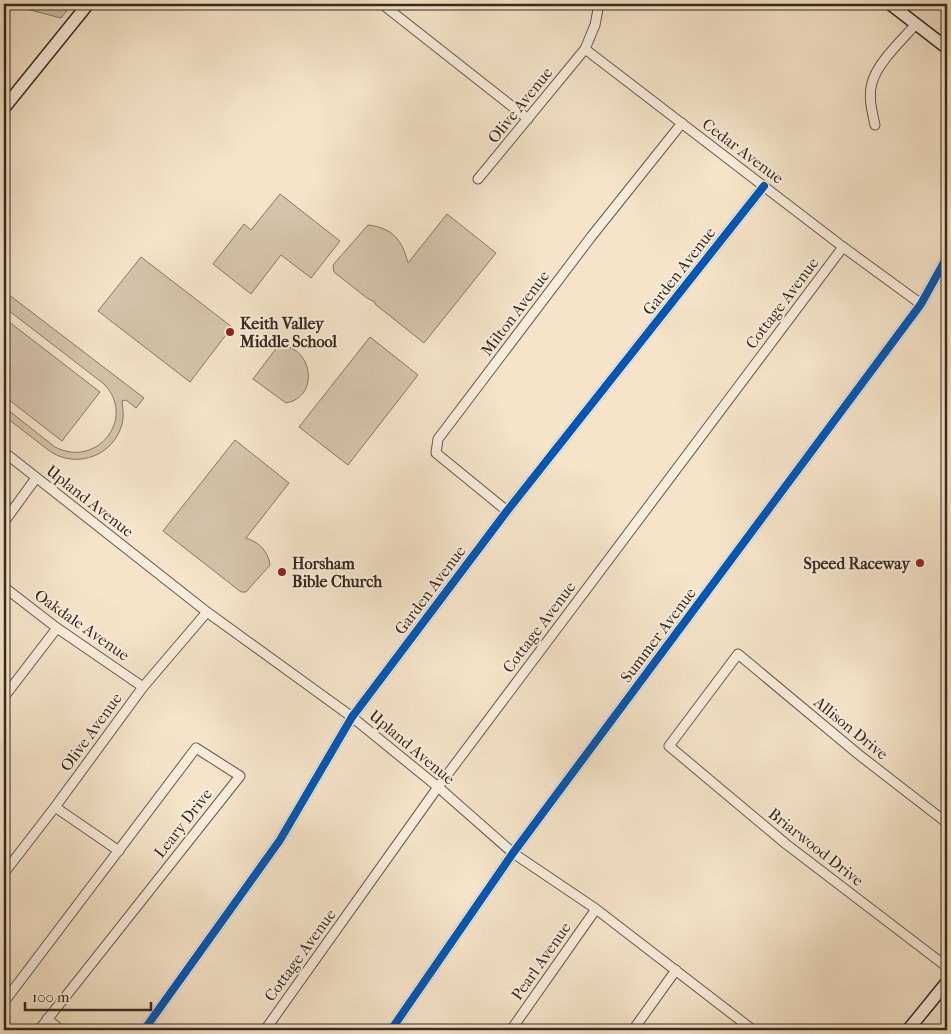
<svg xmlns="http://www.w3.org/2000/svg" width="951" height="1034" font-family="'IM FELL French Canon',serif">
<style>
.grass{fill:#d5c4ac;stroke:#867666}
.forest{fill:url(#forest-crowns);stroke:#867666}
.lines{fill:none;stroke-linecap:round;stroke-linejoin:round}
.street-casing{stroke:#66584a;stroke-width:11}
.secondary-casing{stroke:#372920;stroke-width:14}
.street{stroke:#f8eddc;stroke-width:9}
.secondary{stroke:#f8eddc;stroke-width:11}
.cycleway-casing{stroke:#f8eddc;stroke-width:11}
.cycleway{stroke:#0057b8;stroke-width:8}
.poi-dot{fill:#8f2418;stroke:#f8eddc;stroke-width:2}
.labels{text-anchor:middle;dominant-baseline:central;stroke-width:4;stroke-linejoin:round;paint-order:stroke}
.street-label{font-size:16px;fill:#372920;stroke:#f8eddc}
.poi-label{font-size:16px;font-weight:bold;fill:#372920;stroke:#f8eddc;text-anchor:start}
</style>
<defs>
<pattern id="forest-crowns" width="20" height="18" patternUnits="userSpaceOnUse" patternTransform="scale(1.25)"><rect width="20" height="18" fill="#d5c4ac"/><path d="M2 6a3 3 0 1 1 6 0M12 15a3 3 0 1 1 6 0" fill="none" stroke="#b7a894"/></pattern>
</defs>
<rect width="100%" height="100%" fill="#f5e4c9"/>
<filter id="stains"><feTurbulence type="fractalNoise" baseFrequency=".004" numOctaves="4"/><feColorMatrix values="0 0 0 0 .2 0 0 0 0 .09 0 0 0 0 .02 0 0 0 .5 -.17"/></filter>
<radialGradient id="worn" r=".72"><stop offset=".6" stop-color="#630" stop-opacity="0"/><stop offset="1" stop-color="#630" stop-opacity=".3"/></radialGradient>
<!-- grass -->
<path class="grass" d="M 280,194 L 340,241 L 311,278 L 281,255 L 251,294 L 213,264 L 244,224 L 251,230 Z
M 447,214 L 496,253 L 424,343 L 375,304 L 375,302 L 367,298 L 334,272 L 333,265 L 368,225 C 393,228 402,240 408,263 Z
M 141,257 L 232,327 L 190,382 L 98,311 Z
M 4,291 L 144,398 L 136,408 L 126,400 L 122,401 C 123,408 124,416 122,424 C 114,455 78,469 51,452 L 4,416 L 4,407 L 55,447 C 97,469 137,418 104,384 L 4,307 Z
M 4,318 L 100,392 L 62,441 L 4,396 Z
M 370,337 L 418,375 L 348,465 L 299,427 Z
M 278,346 C 311,343 322,396 286,403 L 253,379 Z
M 235,440 L 289,483 L 246,538 C 259,542 268,551 270,565 L 246,592 L 241,592 L 163,531 Z"/>
<!-- forest -->
<path class="forest" d="M 7,4 L 72,4 L 61,18 Z"/>
<g class="lines">
<!-- street casing -->
<g class="street-casing">
<path id="street" d="M 382,4 L 528,119
M 585,49 L 843,247 L 921,304
M 875,125 C 872,111 868,97 872,83 C 877,63 902,40 916,24
M 478,179 L 585,49 L 595,25 L 599,4
M 4,452 L 207,612 L 352,717 L 438,787 L 513,853 L 596,909 L 753,1030
M 507,511 L 436,453 L 438,439 L 591,237 L 682,123
M 4,522 L 36,478
M 4,587 L 57,628 L 143,687
M 4,697 L 57,628
M 55,807 L 119,851
M 947,823 L 858,754 L 738,654 L 669,746 L 786,844 L 947,967
M 4,873 L 55,807 L 143,687 L 207,612
M 4,1002 L 196,748 L 240,776 L 39,1030
M 47,1019 L 61,1030
M 144,1030 L 280,840 L 352,717 L 507,511 L 764,186
M 265,1030 L 438,787 L 843,247
M 391,1030 L 513,853 L 921,304 L 947,257
M 511,1030 L 596,909
M 633,1030 L 676,970"/>
</g>
<!-- secondary casing -->
<g class="secondary-casing">
<path id="secondary" d="M 890,4 L 947,48
M 4,108 L 88,4
M 908,1030 L 947,982"/>
</g>
<!-- street -->
<use href="#street" class="street"/>
<!-- secondary -->
<use href="#secondary" class="secondary"/>
<!-- cycleway casing -->
<g class="cycleway-casing">
<path id="cycleway" d="M 144,1030 L 280,840 L 352,717 L 507,511 L 764,186
M 391,1030 L 513,853 L 921,304 L 947,257"/>
</g>
<!-- cycleway -->
<use href="#cycleway" class="cycleway"/>
</g>
<!-- markers -->
<g class="poi-dot">
<circle cx="230" cy="332" r="5"/>
<circle cx="920" cy="563" r="5"/>
<circle cx="282" cy="572" r="5"/>
</g>
<g class="labels">
<!-- street labels -->
<g class="street-label">
<text transform="translate(520 105) rotate(-51)">Olive Avenue</text>
<text transform="translate(743 151) rotate(37)">Cedar Avenue</text>
<text transform="translate(679 271) rotate(-52)">Garden Avenue</text>
<text transform="translate(782 303) rotate(-53)">Cottage Avenue</text>
<text transform="translate(515 313) rotate(-53)">Milton Avenue</text>
<text transform="translate(90 501) rotate(38)">Upland Avenue</text>
<text transform="translate(430 590) rotate(-53)">Garden Avenue</text>
<text transform="translate(82 625) rotate(35)">Oakdale Avenue</text>
<text transform="translate(539 627) rotate(-53)">Cottage Avenue</text>
<text transform="translate(658 635) rotate(-53)">Summer Avenue</text>
<text transform="translate(851 728) rotate(39)">Allison Drive</text>
<text transform="translate(91 732) rotate(-54)">Olive Avenue</text>
<text transform="translate(412 747) rotate(40)">Upland Avenue</text>
<text transform="translate(183 823) rotate(-52)">Leary Drive</text>
<text transform="translate(816 847) rotate(38)">Briarwood Drive</text>
<text transform="translate(300 955) rotate(-54)">Cottage Avenue</text>
<text transform="translate(541 961) rotate(-55)">Pearl Avenue</text>
</g>
<!-- poi labels -->
<g class="poi-label">
<text x="240" y="323">Keith Valley<tspan x="240" dy="18">Middle School</tspan></text>
<text x="292" y="563">Horsham<tspan x="292" dy="18">Bible Church</tspan></text>
<text x="910" y="563" text-anchor="end">Speed Raceway</text>
</g>
</g>
<!-- margin -->
<rect width="951" height="1034" fill="none" stroke="#f5e4c9" stroke-width="20"/>
<rect x="5" y="5" width="941" height="1024" fill="none" stroke="#372920" stroke-width="2.5"/>
<rect x="10" y="10" width="931" height="1014" fill="none" stroke="#372920"/>
<!-- scale -->
<path d="M25 1002v8h126v-8" fill="none" stroke="#372920" stroke-width="2.5"/>
<text x="32" y="1002" font-size="15" fill="#372920" stroke="#f8eddc" stroke-width="4" paint-order="stroke">100 m</text>
<rect width="100%" height="100%" filter="url(#stains)"/>
<rect width="100%" height="100%" fill="url(#worn)"/>
</svg>
